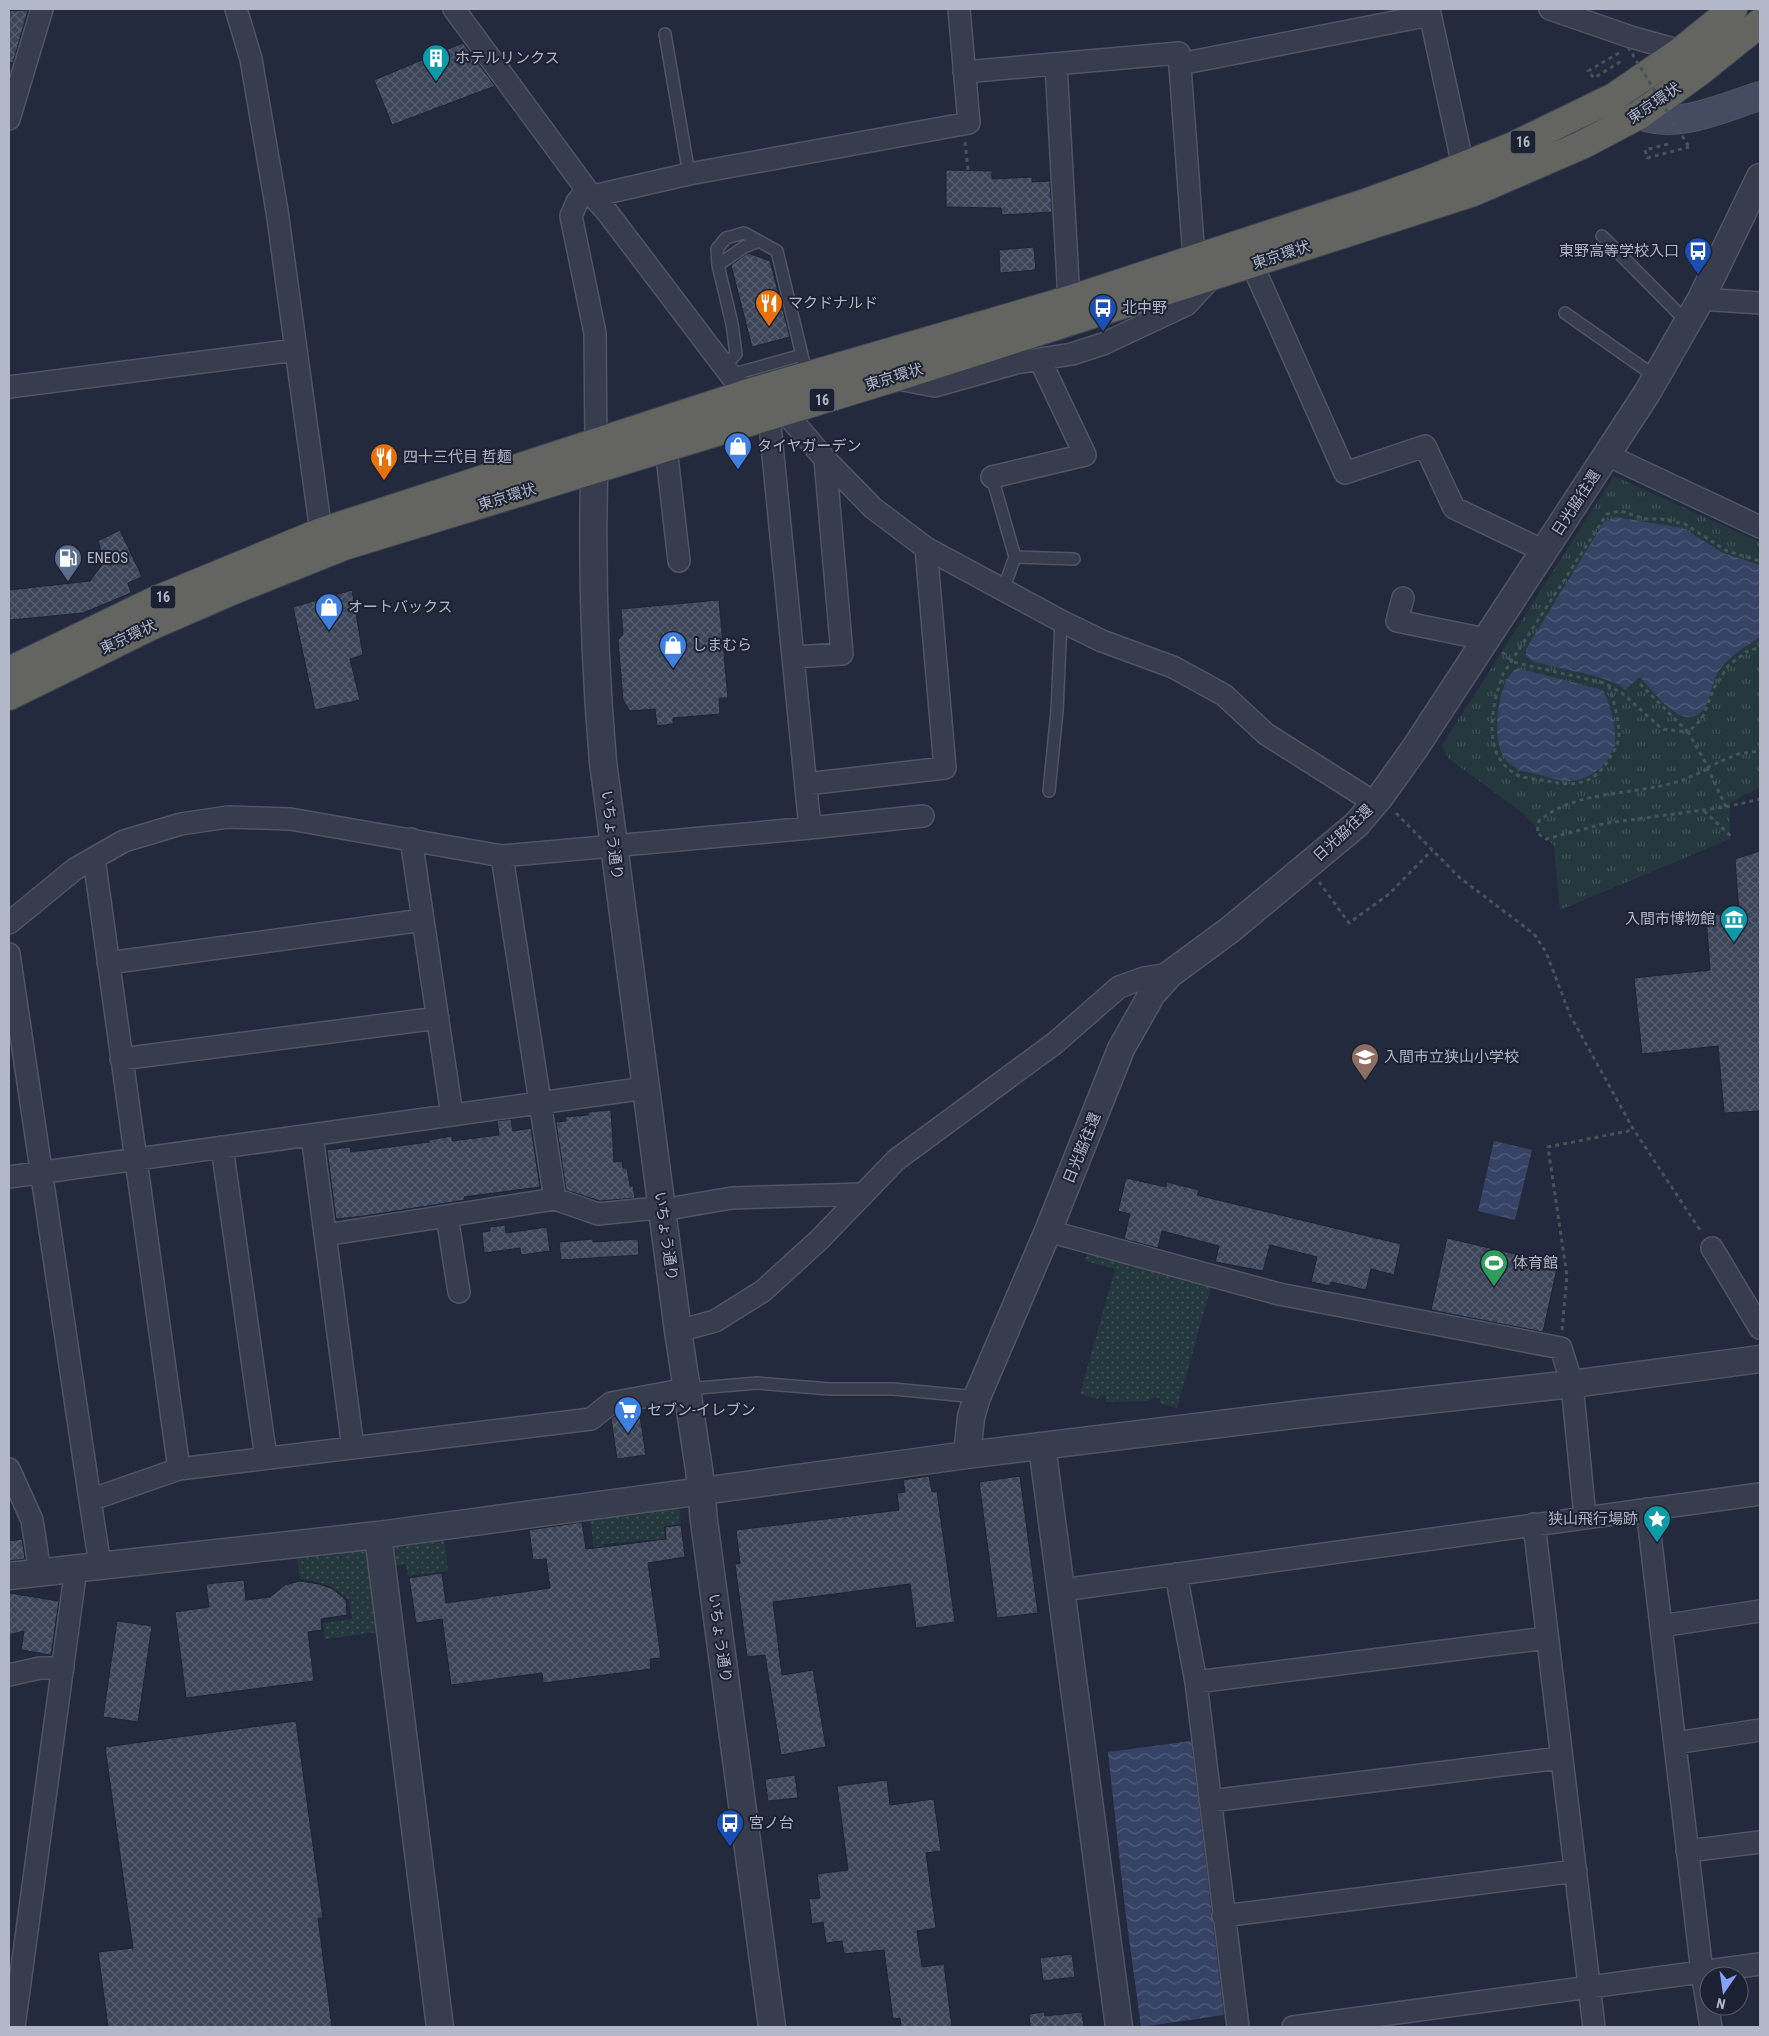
<svg xmlns="http://www.w3.org/2000/svg" width="1769" height="2036" font-family="'Roboto Condensed','Noto Sans JP',sans-serif">
<style>
.grass{fill:url(#grass-dots)}
.park{fill:url(#park-tufts)}
.water{fill:url(#water-waves)}
.building{fill:url(#building-cross-hatch);stroke:#1e2434}
.lines{fill:none;stroke-linecap:round;stroke-linejoin:round}
.service-casing{stroke:#4f5565;stroke-width:14}
.minor-casing{stroke:#4f5565;stroke-width:24}
.tertiary-casing{stroke:#4f5565;stroke-width:29}
.secondary-casing{stroke:#4f5565;stroke-width:30}
.trunk-casing{stroke:#3f4555;stroke-width:30}
.path{stroke:#43555b;stroke-width:3;stroke-dasharray:4 4;stroke-linecap:butt}
.service{stroke:#373d4d;stroke-width:11}
.minor{stroke:#373d4d;stroke-width:21}
.tertiary{stroke:#373d4d;stroke-width:26}
.secondary{stroke:#454b60;stroke-width:28}
.trunk{stroke:#646460;stroke-width:28}
.path-bridge{stroke:#43555b;stroke-width:3;stroke-dasharray:4 4;stroke-linecap:butt}
.labels{text-anchor:middle;dominant-baseline:central;stroke-width:4;stroke-linejoin:round;paint-order:stroke}
.shield{fill:#1c2232;stroke:#858b9b;stroke-width:1}
.shield-label{font-size:14px;font-weight:bold;fill:#b2b8c8}
.poi-label{font-size:15px;fill:#b2b8c8;stroke:#1c2232;text-anchor:start}
.street-label{font-size:15px;fill:#b2b8c8;stroke:#1c2232}
</style>
<defs>
<pattern id="grass-dots" width="8" height="8" patternUnits="userSpaceOnUse" patternTransform="scale(1.25)"><rect width="8" height="8" fill="#25383e"/><path d="M2 2h.1M6 6h.1" fill="none" stroke="#425358" stroke-width="1.8" stroke-linecap="round"/></pattern>
<pattern id="park-tufts" width="24" height="20" patternUnits="userSpaceOnUse" patternTransform="scale(1.25)"><rect width="24" height="20" fill="#25383e"/><path d="M3 7l-1-3M5 7V3M7 7l1-3M15 17l-1-3M17 17v-4M19 17l1-3" fill="none" stroke="#425358"/></pattern>
<pattern id="water-waves" width="16" height="10" patternUnits="userSpaceOnUse" patternTransform="scale(1.25)"><rect width="16" height="10" fill="#364364"/><path d="M0 5q4-4 8 0t8 0" fill="none" stroke="#515c79"/></pattern>
<pattern id="building-cross-hatch" width="8" height="8" patternUnits="userSpaceOnUse" patternTransform="scale(1.25)"><rect width="8" height="8" fill="#3c455a"/><path d="M0 0l8 8M0 8l8-8" fill="none" stroke="#565e70"/></pattern>
</defs>
<rect width="100%" height="100%" fill="#232a3d"/>
<!-- grass -->
<path class="grass" d="M 1087,1253 L 1211,1287 L 1177,1408 L 1160,1403 L 1160,1399 L 1155,1397 L 1148,1401 L 1105,1402 L 1106,1396 L 1102,1395 L 1098,1399 L 1080,1394 L 1115,1269 L 1085,1261 Z
M 679,1506 L 681,1524 L 664,1526 L 666,1547 L 650,1548 L 648,1540 L 603,1544 L 606,1577 L 597,1578 L 590,1516 Z
M 444,1537 L 448,1571 L 408,1576 L 406,1564 L 390,1566 L 388,1552 L 394,1543 Z
M 359,1547 L 368,1553 L 379,1632 L 325,1639 L 323,1623 L 352,1619 L 349,1600 C 332,1585 323,1582 300,1579 L 297,1555 Z"/>
<!-- park -->
<path class="park" d="M 1614,476 L 1760,542 L 1760,787 L 1730,803 L 1730,839 L 1560,910 L 1554,846 L 1524,814 L 1448,758 L 1442,745 Z"/>
<!-- water -->
<path class="water" d="M 1615,517 L 1683,528 L 1723,553 L 1760,565 L 1760,637 C 1747,646 1731,655 1721,668 C 1711,680 1712,695 1705,707 C 1686,738 1652,690 1640,677 L 1625,690 L 1618,684 L 1595,676 L 1534,662 L 1526,656 L 1526,649 L 1604,522 Z
M 1517,668 L 1603,690 C 1609,703 1614,718 1615,733 C 1617,760 1591,782 1566,781 C 1558,781 1548,777 1540,775 C 1527,772 1515,771 1506,760 C 1496,746 1496,729 1498,712 C 1501,696 1503,679 1517,668 Z
M 1494,1141 L 1532,1150 L 1515,1220 L 1478,1211 Z
M 1191,1741 L 1224,2015 L 1141,2027 L 1125,1909 L 1108,1752 Z"/>
<!-- building -->
<path class="building" d="M 28,10 L 13,63 L 9,62 L 9,11 Z
M 463,43 L 495,86 L 392,125 L 374,80 Z
M 946,170 L 992,171 L 992,179 L 1032,177 L 1032,182 L 1050,181 L 1052,212 L 1002,215 L 1001,208 L 946,207 Z
M 1034,247 L 1036,270 L 1000,273 L 999,250 Z
M 748,253 L 770,261 L 790,337 L 752,347 L 731,265 Z
M 120,530 L 142,577 L 128,583 L 131,593 L 83,613 L 10,620 L 9,590 L 90,581 L 104,562 L 98,541 Z
M 352,590 L 363,655 L 350,659 L 360,700 L 315,710 L 293,607 Z
M 719,600 L 728,698 L 719,698 L 720,714 L 673,718 L 673,724 L 657,726 L 655,709 L 630,711 L 623,700 L 618,640 L 623,634 L 621,609 Z
M 1760,851 L 1760,1111 L 1724,1113 L 1718,1046 L 1642,1054 L 1634,978 L 1710,970 L 1706,915 L 1739,913 L 1735,859 Z
M 611,1110 L 614,1162 L 622,1161 L 623,1168 L 627,1168 L 630,1186 L 633,1186 L 635,1198 L 600,1201 L 566,1190 L 556,1122 L 566,1121 L 565,1117 L 588,1115 L 588,1112 Z
M 511,1119 L 513,1131 L 531,1128 L 540,1187 L 464,1197 L 465,1200 L 364,1216 L 336,1219 L 327,1150 L 350,1147 L 351,1152 L 429,1142 L 429,1140 L 452,1136 L 452,1141 L 499,1135 L 497,1121 Z
M 1126,1178 L 1166,1187 L 1167,1182 L 1199,1190 L 1197,1195 L 1401,1244 L 1394,1275 L 1371,1269 L 1366,1290 L 1331,1282 L 1330,1286 L 1311,1282 L 1317,1257 L 1270,1245 L 1263,1271 L 1215,1262 L 1219,1246 L 1162,1231 L 1158,1248 L 1124,1239 L 1130,1214 L 1118,1211 Z
M 505,1225 L 506,1233 L 547,1227 L 550,1251 L 521,1255 L 520,1248 L 484,1253 L 482,1232 L 490,1231 L 490,1227 Z
M 1447,1238 L 1558,1264 L 1543,1332 L 1431,1310 Z
M 593,1239 L 593,1242 L 638,1239 L 639,1255 L 561,1260 L 559,1242 Z
M 639,1410 L 646,1455 L 617,1459 L 611,1419 L 616,1415 Z
M 929,1476 L 932,1492 L 937,1491 L 955,1622 L 916,1628 L 910,1584 L 773,1602 L 782,1675 L 813,1670 L 826,1747 L 781,1755 L 765,1655 L 747,1657 L 735,1564 L 740,1563 L 736,1530 L 899,1510 L 897,1493 L 905,1492 L 903,1480 Z
M 1020,1476 L 1038,1613 L 997,1618 L 979,1482 Z
M 582,1522 L 586,1549 L 666,1539 L 665,1527 L 681,1525 L 685,1557 L 648,1563 L 661,1658 L 650,1659 L 651,1669 L 543,1683 L 542,1673 L 451,1685 L 442,1619 L 416,1623 L 409,1578 L 442,1573 L 446,1603 L 550,1588 L 546,1559 L 533,1560 L 529,1530 Z
M 22,1539 L 25,1559 L 9,1561 L 9,1541 Z
M 244,1580 L 246,1600 L 270,1597 L 285,1585 L 300,1581 L 319,1584 L 333,1589 L 346,1600 L 347,1615 L 321,1619 L 322,1630 L 308,1632 L 314,1681 L 186,1698 L 175,1612 L 209,1607 L 206,1584 Z
M 9,1593 L 59,1601 L 51,1655 L 21,1650 L 24,1631 L 9,1635 Z
M 117,1621 L 152,1626 L 138,1722 L 103,1717 Z
M 296,1721 L 323,1918 L 318,1918 L 332,2027 L 108,2027 L 98,1952 L 133,1948 L 105,1747 Z
M 795,1775 L 798,1798 L 768,1801 L 765,1779 Z
M 887,1780 L 890,1805 L 934,1799 L 941,1851 L 926,1853 L 936,1928 L 917,1931 L 922,1967 L 944,1964 L 952,2027 L 901,2027 L 900,2018 L 893,2019 L 884,1950 L 844,1954 L 842,1941 L 826,1943 L 823,1922 L 812,1924 L 809,1899 L 820,1898 L 817,1874 L 848,1870 L 837,1786 Z
M 1072,1954 L 1075,1977 L 1043,1981 L 1040,1958 Z
M 1044,2012 L 1045,2016 L 1082,2012 L 1084,2027 L 1030,2027 L 1029,2014 Z"/>
<g class="lines">
<!-- service casing -->
<g class="service-casing">
<path id="service" d="M 665,34 L 689,174
M 1602,236 L 1687,322
M 718,265 L 717,249 L 726,238 L 744,233 L 759,241
M 1565,313 L 1656,377
M 725,366 L 736,354 L 732,324 L 718,265 L 744,247 L 759,241 L 777,251 L 807,376
M 731,375 L 802,355
M 992,477 L 1015,557 L 1003,590
M 1015,557 L 1074,559
M 1049,791 L 1057,711 L 1061,621
M 687,1389 L 757,1383 L 830,1389 L 893,1389 L 977,1397"/>
</g>
<!-- minor casing -->
<g class="minor-casing">
<path id="minor" d="M 236,9 L 251,59 L 277,211 L 321,532
M 454,9 L 587,190 L 607,212 L 745,394
M 1429,9 L 1463,166
M 1550,9 L 1631,37 L 1681,51
M 1056,64 L 1069,300
M 1180,64 L 1430,15
M 964,72 L 1179,53 L 1194,258
M 9,119 L 42,9
M 587,190 L 577,202 L 571,216 L 595,333 L 596,443
M 593,196 L 689,174 L 969,123 L 959,9
M 1252,264 L 1345,473 L 1425,446 L 1454,508 L 1544,551
M 1701,299 L 1760,303
M 893,378 L 935,386 L 1016,363 L 1072,354 L 1103,344 L 1186,305 L 1211,278
M 9,387 L 296,350
M 784,411 L 825,459 L 873,508 L 926,548 L 1061,621 L 1102,641 L 1173,667 L 1224,695 L 1266,734 L 1375,803
M 769,415 L 810,828
M 666,448 L 679,561
M 1607,455 L 1760,527
M 992,477 L 1085,455 L 1040,360
M 1403,598 L 1397,621 L 1485,639
M 794,657 L 842,654 L 825,459
M 806,784 L 945,768 L 926,548
M 411,839 L 452,1115
M 502,856 L 555,1199 L 598,1214 L 647,1209 L 662,1210 L 732,1198 L 863,1194
M 94,858 L 179,1469
M 9,923 L 75,869 L 124,841 L 181,824 L 228,817 L 290,819 L 502,856 L 810,828 L 923,816
M 9,954 L 90,1500
M 108,963 L 423,920
M 121,1059 L 438,1018
M 312,1135 L 353,1448
M 222,1147 L 266,1458
M 9,1177 L 646,1088
M 447,1216 L 459,1292
M 1048,1231 L 1279,1294 L 1561,1348 L 1572,1384 L 1585,1517
M 325,1235 L 555,1199
M 1712,1248 L 1760,1328
M 678,1331 L 715,1321 L 763,1291 L 820,1239 L 896,1160 L 1055,1043 L 1119,987 L 1144,978 L 1170,974
M 9,1469 L 32,1520 L 40,1572
M 1647,1509 L 1702,1972 L 1711,2027
M 1534,1524 L 1594,2027
M 100,1565 L 90,1500 L 179,1469 L 591,1419 L 611,1403 L 687,1389
M 1176,1574 L 1196,1682 L 1238,2027
M 1062,1590 L 1760,1494
M 1661,1626 L 1760,1611
M 9,1675 L 40,1668 L 63,1668
M 1196,1682 L 1547,1638
M 1675,1743 L 1760,1730
M 1210,1801 L 1560,1758
M 1687,1851 L 1760,1842
M 1223,1916 L 1576,1871
M 14,2027 L 76,1568
M 1293,2027 L 1760,1964"/>
</g>
<!-- tertiary casing -->
<g class="tertiary-casing">
<path id="tertiary" d="M 595,448 C 591,553 594,657 603,762 L 678,1331 L 699,1469 L 704,1521 L 772,2027
M 1042,1446 L 1119,2027
M 967,1455 L 971,1417 L 977,1397 L 1048,1231 L 1121,1049 L 1152,994 L 1170,974 L 1231,929 L 1356,825 L 1380,797 L 1415,748 L 1647,393 L 1701,299 L 1760,177
M 378,1535 L 440,2027
M 9,1576 L 378,1535 L 967,1455 L 1301,1414 L 1572,1384 L 1760,1359"/>
</g>
<!-- secondary casing -->
<g class="secondary-casing">
<path id="secondary" d="M 1624,104 C 1629,108 1634,112 1640,115 C 1678,130 1724,107 1760,96"/>
</g>
<!-- trunk casing -->
<g class="trunk-casing">
<path id="trunk" d="M 9,671 L 154,601 L 321,532 L 745,394 L 1069,300 L 1368,202 L 1429,180 L 1511,147 L 1614,97 L 1681,51 L 1733,9
M 9,696 L 151,626 L 234,590 L 344,546 L 893,378 L 1471,193 L 1582,145 L 1639,115 L 1699,72 L 1760,23"/>
</g>
<!-- path -->
<path class="path" d="M 1619,53 L 1588,71 L 1594,78 L 1623,60
M 965,142 L 968,170
M 1668,144 L 1645,150 L 1647,158 L 1689,147
M 1502,652 L 1513,662 L 1604,683 L 1622,693 L 1662,729 L 1688,732 L 1708,767 L 1738,754 L 1760,751
M 1640,684 L 1688,732 L 1702,719 L 1714,688 L 1728,666 L 1746,652 L 1760,647
M 1609,686 C 1613,701 1619,718 1619,734 C 1619,744 1614,751 1609,759 C 1594,785 1574,787 1547,781 C 1537,779 1522,779 1514,773 C 1481,753 1492,704 1503,674 L 1607,514 L 1620,511 L 1647,519 L 1661,519 L 1685,524 L 1727,551 L 1760,561
M 1708,767 L 1708,769 L 1726,807 L 1607,823 L 1546,839 L 1537,833 L 1539,821 C 1576,789 1635,796 1680,781 C 1689,778 1699,773 1708,769
M 1726,807 L 1760,799
M 1704,811 L 1733,838
M 1396,813 L 1459,877 L 1534,934 L 1546,952 L 1570,1015 L 1632,1127 L 1702,1233
M 1319,882 L 1349,923 L 1389,894 L 1432,850
M 1562,1330 L 1567,1276 L 1548,1147 L 1633,1130"/>
<!-- service -->
<use href="#service" class="service"/>
<!-- minor -->
<use href="#minor" class="minor"/>
<!-- tertiary -->
<use href="#tertiary" class="tertiary"/>
<!-- secondary -->
<use href="#secondary" class="secondary"/>
<!-- trunk -->
<use href="#trunk" class="trunk"/>
<!-- path-bridge -->
<path class="path-bridge" d="M 1628,47 L 1689,147"/>
</g>
<!-- icons -->
<defs>
<g id="building-pin" transform="scale(1.4375)"><path d="M0 17L-7.5 6A9.5 9.5 0 1 1 7.5 6Z" fill="#0f9aa8" stroke="#1c2232"/><path d="M-4-6H4V6H1V3H-1V6H-4ZM-2.5-4.3h1.7v1.8h-1.7ZM.8-4.3h1.7v1.8H.8ZM-2.5-1h1.7V.8h-1.7ZM.8-1h1.7V.8H.8Z" fill="#fff"/></g>
<g id="bus-pin" transform="scale(1.4375)"><path d="M0 17L-7.5 6A9.5 9.5 0 1 1 7.5 6Z" fill="#1a4fb4" stroke="#1c2232"/><path d="M-5-6H5V4H4V6H2V4H-2V6H-4V4H-5ZM-3.5-4V0h7V-4ZM-3.5 1.2v1.5H-2V1.2ZM2 1.2v1.5H3.5V1.2Z" fill="#fff"/></g>
<g id="restaurant-pin" transform="scale(1.4375)"><path d="M0 17L-7.5 6A9.5 9.5 0 1 1 7.5 6Z" fill="#e8710a" stroke="#1c2232"/><path d="M-5-6h1v4h1v-4h1v4h1v-4h1v5L-1.5 .5V6h-2V.5L-5-1ZM5-6V6H3V1.5H1.5Q1.5-4 5-6Z" fill="#fff"/></g>
<g id="shop-pin" transform="scale(1.4375)"><path d="M0 17L-7.5 6A9.5 9.5 0 1 1 7.5 6Z" fill="#3f7fe0" stroke="#1c2232"/><path d="M-5-2.5h2.3a2.7 3.5 0 0 1 5.4 0H5L5.5 6h-11ZM-1.5-2.5h3a1.5 2.3 0 0 0-3 0Z" fill="#fff"/></g>
<g id="fuel-pin" transform="scale(1.4375)"><path d="M0 17L-7.5 6A9.5 9.5 0 1 1 7.5 6Z" fill="#5c6f8a" stroke="#1c2232"/><path d="M-5.5-6h7V0h2V4h1.3V-2.5L3-4.5l.8-.8L6-3V5H2.5V1h-1V6h-7ZM-4.2-4.7v3.2H.2V-4.7Z" fill="#fff"/></g>
<g id="museum-pin" transform="scale(1.4375)"><path d="M0 17L-7.5 6A9.5 9.5 0 1 1 7.5 6Z" fill="#0f9aa8" stroke="#1c2232"/><path d="M0-6L6-3V-2H-6V-3ZM-5-1h2V3h-2ZM-1-1h2V3h-2ZM3-1h2V3H3ZM-6 4H6V6H-6Z" fill="#fff"/></g>
<g id="school-pin" transform="scale(1.4375)"><path d="M0 17L-7.5 6A9.5 9.5 0 1 1 7.5 6Z" fill="#8d6e63" stroke="#1c2232"/><path d="M0-5L7-2L0 1L-7-2ZM-4 1L0 2.5L4 1V4Q0 6-4 4Z" fill="#fff"/></g>
<g id="stadium-pin" transform="scale(1.4375)"><path d="M0 17L-7.5 6A9.5 9.5 0 1 1 7.5 6Z" fill="#2e9e5b" stroke="#1c2232"/><path d="M0-5a6.5 5 0 1 0 0 10a6.5 5 0 1 0 0-10ZM-3.5-1.8h7v3.6h-7Z" fill="#fff"/></g>
<g id="supermarket-pin" transform="scale(1.4375)"><path d="M0 17L-7.5 6A9.5 9.5 0 1 1 7.5 6Z" fill="#3f7fe0" stroke="#1c2232"/><path d="M-6-5.5h2.5l.6 2H6L4.5 2H-2.5L-4.4-4H-6ZM-1.5 3.2a1.3 1.3 0 1 0 .1 0ZM3 3.2a1.3 1.3 0 1 0 .1 0Z" fill="#fff"/></g>
<g id="sight-pin" transform="scale(1.4375)"><path d="M0 17L-7.5 6A9.5 9.5 0 1 1 7.5 6Z" fill="#0f9aa8" stroke="#1c2232"/><path d="M0-6L1.8-2.2L6-1.7L2.9 1.2L3.7 5.4L0 3.3L-3.7 5.4L-2.9 1.2L-6-1.7L-1.8-2.2Z" fill="#fff"/></g>
</defs>
<g fill-rule="evenodd">
<use href="#building-pin" x="436" y="58"/>
<use href="#bus-pin" x="1698" y="251"/>
<use href="#restaurant-pin" x="769" y="303"/>
<use href="#bus-pin" x="1103" y="308"/>
<use href="#shop-pin" x="738" y="446"/>
<use href="#restaurant-pin" x="384" y="457"/>
<use href="#fuel-pin" x="68" y="558"/>
<use href="#shop-pin" x="329" y="607"/>
<use href="#shop-pin" x="673" y="645"/>
<use href="#museum-pin" x="1734" y="919"/>
<use href="#school-pin" x="1365" y="1057"/>
<use href="#stadium-pin" x="1494" y="1263"/>
<use href="#supermarket-pin" x="628" y="1410"/>
<use href="#sight-pin" x="1657" y="1519"/>
<use href="#bus-pin" x="730" y="1823"/>
</g>
<g class="labels">
<!-- shield labels -->
<g class="shield">
<rect x="1510.5" y="130.5" width="25" height="23" rx="4"/>
<rect x="809.5" y="388.5" width="25" height="23" rx="4"/>
<rect x="150.5" y="585.5" width="25" height="23" rx="4"/>
</g>
<g class="shield-label">
<text x="1523" y="142">16</text>
<text x="822" y="400">16</text>
<text x="163" y="597">16</text>
</g>
<!-- poi labels -->
<g class="poi-label">
<text x="455" y="58">ホテルリンクス</text>
<text x="1679" y="251" text-anchor="end">東野高等学校入口</text>
<text x="788" y="303">マクドナルド</text>
<text x="1122" y="308">北中野</text>
<text x="757" y="446">タイヤガーデン</text>
<text x="403" y="457">四十三代目 哲麺</text>
<text x="87" y="558">ENEOS</text>
<text x="348" y="607">オートバックス</text>
<text x="692" y="645">しまむら</text>
<text x="1715" y="919" text-anchor="end">入間市博物館</text>
<text x="1384" y="1057">入間市立狭山小学校</text>
<text x="1513" y="1263">体育館</text>
<text x="647" y="1410">セブン-イレブン</text>
<text x="1638" y="1519" text-anchor="end">狭山飛行場跡</text>
<text x="749" y="1823">宮ノ台</text>
</g>
<!-- street labels -->
<g class="street-label">
<text transform="translate(1654 103) rotate(-34)">東京環状</text>
<text transform="translate(1281 255) rotate(-18)">東京環状</text>
<text transform="translate(894 377) rotate(-17)">東京環状</text>
<text transform="translate(507 497) rotate(-17)">東京環状</text>
<text transform="translate(1576 503) rotate(-57)">日光脇往還</text>
<text transform="translate(128 637) rotate(-25)">東京環状</text>
<text transform="translate(1343 833) rotate(-43)">日光脇往還</text>
<text transform="translate(612 835) rotate(83)">いちょう通り</text>
<text transform="translate(1082 1148) rotate(-68)">日光脇往還</text>
<text transform="translate(666 1236) rotate(82)">いちょう通り</text>
<text transform="translate(720 1638) rotate(82)">いちょう通り</text>
</g>
</g>
<!-- border -->
<rect width="1769" height="2036" fill="none" stroke="#b2b8c8" stroke-width="20"/>
<!-- north arrow -->
<g transform="translate(1724 1991) rotate(193)"><circle r="24" fill="#1c2232" stroke="#585e6e"/>
<path d="M0-4L9 19L0 12L-9 19Z" fill="#86a3fa"/>
<text y="-8" font-size="14" font-weight="bold" text-anchor="middle" fill="#b2b8c8">N</text>
</g>
</svg>
